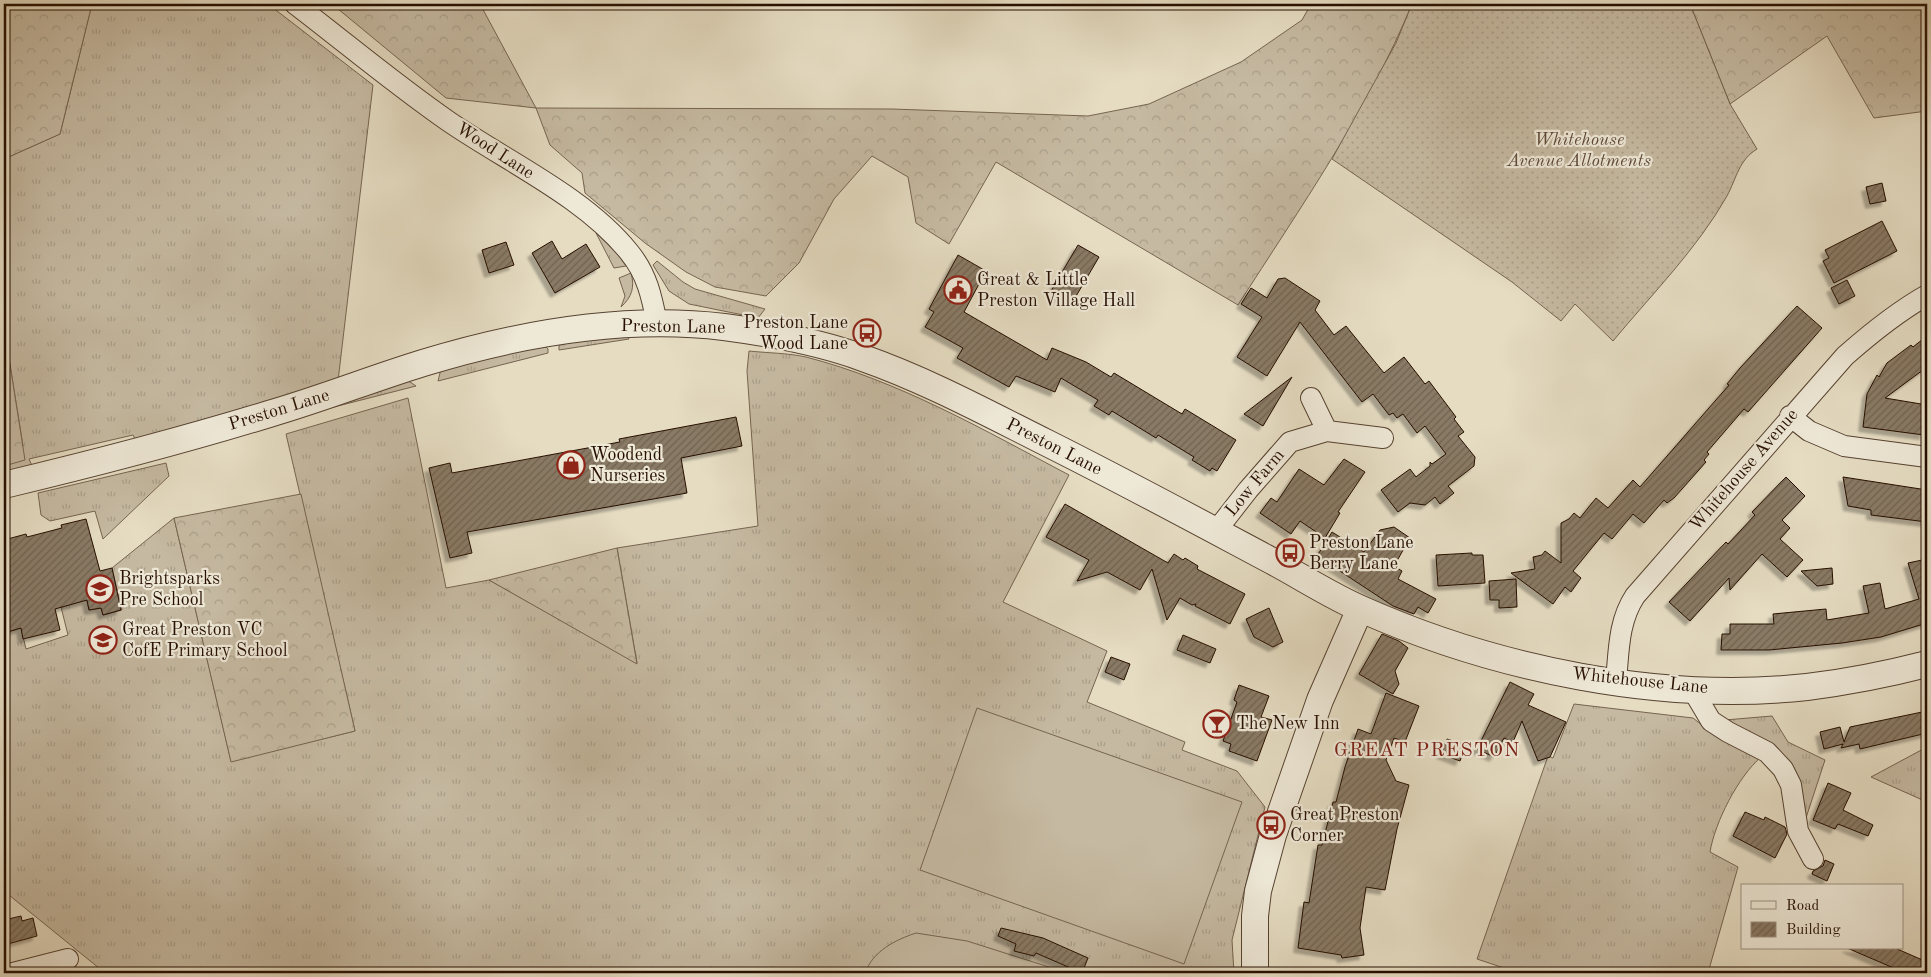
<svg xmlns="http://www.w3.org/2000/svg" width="1931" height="977" font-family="'Old Standard TT',serif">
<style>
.grass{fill:url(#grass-tufts);stroke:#766450}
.forest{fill:url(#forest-crowns);stroke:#766450}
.garden{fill:url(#garden-dots);stroke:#766450}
.pitch{fill:#c5b9a1;stroke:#766450}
.building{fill:url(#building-hatch);stroke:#260f00;filter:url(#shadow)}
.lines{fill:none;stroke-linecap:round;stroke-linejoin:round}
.minor-casing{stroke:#564230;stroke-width:22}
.tertiary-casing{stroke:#564230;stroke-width:28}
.minor{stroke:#eee8d7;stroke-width:20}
.tertiary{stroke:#eee8d7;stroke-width:26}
.labels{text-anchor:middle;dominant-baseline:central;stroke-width:4.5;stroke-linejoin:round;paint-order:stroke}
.park-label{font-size:18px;font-style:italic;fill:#5e4a38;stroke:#eee8d7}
.street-label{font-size:18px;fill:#260f00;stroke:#eee8d7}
.poi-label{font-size:18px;fill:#260f00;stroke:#eee8d7;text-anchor:start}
.quarter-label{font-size:20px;letter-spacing:1px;fill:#7a1f14;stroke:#eee8d7}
</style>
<defs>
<pattern id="grass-tufts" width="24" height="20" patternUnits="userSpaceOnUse" patternTransform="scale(1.25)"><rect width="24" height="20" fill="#c5b9a1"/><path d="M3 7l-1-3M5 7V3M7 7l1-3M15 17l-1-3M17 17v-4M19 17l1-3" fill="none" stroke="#a99e89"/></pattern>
<pattern id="forest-crowns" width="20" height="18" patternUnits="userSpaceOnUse" patternTransform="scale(1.25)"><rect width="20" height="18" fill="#c5b9a1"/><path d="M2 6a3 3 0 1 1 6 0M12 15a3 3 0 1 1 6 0" fill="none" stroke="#a99e89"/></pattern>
<pattern id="garden-dots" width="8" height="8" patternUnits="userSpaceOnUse" patternTransform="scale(1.25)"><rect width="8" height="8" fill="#c5b9a1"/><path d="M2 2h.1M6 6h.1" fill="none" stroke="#a99e89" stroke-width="1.8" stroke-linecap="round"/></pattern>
<pattern id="building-hatch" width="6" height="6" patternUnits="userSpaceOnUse" patternTransform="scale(1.25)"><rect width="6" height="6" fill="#897a65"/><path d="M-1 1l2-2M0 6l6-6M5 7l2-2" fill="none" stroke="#706251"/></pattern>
<filter id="shadow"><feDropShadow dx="-4.5" dy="4.5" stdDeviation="1" flood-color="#0004"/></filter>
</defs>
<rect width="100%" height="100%" fill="#e5dcc2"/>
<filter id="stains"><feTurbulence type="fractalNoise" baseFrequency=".004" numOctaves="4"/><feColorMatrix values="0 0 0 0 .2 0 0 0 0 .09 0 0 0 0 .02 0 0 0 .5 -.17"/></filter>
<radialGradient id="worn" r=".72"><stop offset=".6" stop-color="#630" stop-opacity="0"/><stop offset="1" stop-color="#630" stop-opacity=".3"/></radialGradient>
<!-- grass -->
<path class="grass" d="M 92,4 L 268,4 L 373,85 L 338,381 L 135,439 L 133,435 L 29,459 L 34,470 L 4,477 L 4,409 L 23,446 L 8,352 L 4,347 L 4,159 L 60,134 Z
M 596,233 L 617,253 L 626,266 L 614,268 Z
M 657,261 L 683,282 L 695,289 L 765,309 L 758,318 L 689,304 L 669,291 L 653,265 Z
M 631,273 C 635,287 632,297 621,307 L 625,296 L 619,278 Z
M 625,333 L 629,339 L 559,350 L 559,340 Z
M 542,343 L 548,349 L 548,353 L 438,381 L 441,369 Z
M 749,351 C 767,353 788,353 806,357 C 899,381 984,430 1069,475 L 1003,602 L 1107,651 L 1087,702 L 1185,742 L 1182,750 L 1237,771 L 1265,807 L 1232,940 L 1234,973 L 105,973 L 4,891 L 4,633 L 21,628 L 26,649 L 68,635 L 61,607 L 81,576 L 89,610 L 101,608 L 103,615 L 122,610 L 112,568 L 174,518 L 231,761 L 355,731 L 286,434 L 408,398 L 446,588 L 489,580 L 637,663 L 617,548 L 758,526 L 747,371 Z
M 407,380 L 416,386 L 287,419 Z
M 166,463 L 169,476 L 103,539 L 95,511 L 50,521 L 41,515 L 38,493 Z
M 1574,704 L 1693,718 L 1707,729 L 1761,757 C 1738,777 1715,822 1710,852 L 1738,867 L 1708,973 L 1519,973 L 1477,959 L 1548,756 L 1553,758 Z
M 1772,716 L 1788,742 L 1825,760 L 1803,827 L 1774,745 L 1725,720 Z
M 1927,747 L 1927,802 L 1871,777 Z"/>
<!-- forest -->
<path class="forest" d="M 4,4 L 92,4 L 60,134 L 4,159 Z
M 332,4 L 480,4 L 536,108 L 892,109 L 1088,116 L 1149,104 L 1241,62 L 1302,20 L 1311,4 L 1412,4 C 1368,111 1300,208 1238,305 L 996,162 L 949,244 L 916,223 L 908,177 L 872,156 L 834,199 L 799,263 L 766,296 L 715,287 L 686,272 L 645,243 L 585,193 L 582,173 L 550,145 L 536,108 L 446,98 Z
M 1690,4 L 1927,4 L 1927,111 L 1874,118 L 1827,36 L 1730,104 Z
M 4,347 L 8,352 L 25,460 L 4,466 Z
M 301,494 L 355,731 L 231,762 L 174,518 Z
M 617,548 L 637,664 L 489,580 Z"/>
<!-- garden -->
<path class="garden" d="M 1412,4 L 1690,4 L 1730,104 L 1757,149 C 1739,160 1737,177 1727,196 C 1697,249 1652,294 1613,341 L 1575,304 L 1561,321 L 1512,282 L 1332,159 L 1396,43 Z"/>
<!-- pitch -->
<path class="pitch" d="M 977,708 L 1242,802 L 1184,964 L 920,870 Z
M 916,933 L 967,941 L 1068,973 L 865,973 C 873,951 895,940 916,933 Z"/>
<!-- building -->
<path class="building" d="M 1882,183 L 1886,201 L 1870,204 L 1866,187 Z
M 1882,221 L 1897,251 L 1834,283 L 1823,261 L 1829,258 L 1825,250 Z
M 552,241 L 562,259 L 586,244 L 600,267 L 555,293 L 532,253 Z
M 506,242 L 514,265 L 489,273 L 482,250 Z
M 1078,245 L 1099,257 L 1072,303 L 1051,291 Z
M 958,255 L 986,271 L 964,312 L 1047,360 L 1052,348 L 1086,362 L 1111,377 L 1114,373 L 1182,414 L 1185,409 L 1236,440 L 1217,471 L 1212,468 L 1210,471 L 1192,460 L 1194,457 L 1158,435 L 1156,438 L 1112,411 L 1109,415 L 1094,406 L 1098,400 L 1061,378 L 1055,392 L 1016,376 L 1009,387 L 957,358 L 963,348 L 925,327 L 934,312 L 929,309 Z
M 1285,278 L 1320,301 L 1315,310 L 1334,335 L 1346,326 L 1384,373 L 1404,357 L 1425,384 L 1429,381 L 1456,417 L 1454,419 L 1464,432 L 1458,436 L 1475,457 L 1474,466 L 1448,486 L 1454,493 L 1440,504 L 1435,497 L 1425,505 L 1410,503 L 1398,512 L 1381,490 L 1410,469 L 1416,477 L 1430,466 L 1430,462 L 1432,464 L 1446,454 L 1425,426 L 1417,433 L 1403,414 L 1397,418 L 1393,413 L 1389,415 L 1373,394 L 1362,402 L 1300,322 L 1267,376 L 1237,357 L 1262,317 L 1241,304 L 1251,288 L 1267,298 L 1278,279 Z
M 1847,280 L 1855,296 L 1839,304 L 1831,288 Z
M 1797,306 L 1822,328 L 1748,412 L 1744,409 L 1707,452 L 1709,454 L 1704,460 L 1706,462 L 1674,498 L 1667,503 L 1664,500 L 1644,523 L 1633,514 L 1612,539 L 1604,533 L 1573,571 L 1581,578 L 1571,592 L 1565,587 L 1553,604 L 1511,573 L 1535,569 L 1533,557 L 1542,555 L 1545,551 L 1561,563 L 1561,523 L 1569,519 L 1574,513 L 1580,518 L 1596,498 L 1608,508 L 1633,480 L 1640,487 L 1729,385 L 1727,384 L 1740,368 Z
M 1927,336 L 1927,367 L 1885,398 L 1927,405 L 1924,435 L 1863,427 L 1867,394 L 1877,375 L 1879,377 L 1887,363 L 1911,345 L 1913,347 Z
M 1292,377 L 1263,426 L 1244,414 Z
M 736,417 L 742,446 L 681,458 L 687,493 L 467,532 L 472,553 L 450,558 L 429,468 L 450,463 L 452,473 L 620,442 L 619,439 Z
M 1344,459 L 1365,472 L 1338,512 L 1340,513 L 1325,538 L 1300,521 L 1291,534 L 1260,513 L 1271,498 L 1277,502 L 1299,469 L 1324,485 Z
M 1786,477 L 1805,496 L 1782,520 L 1790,528 L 1780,539 L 1803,560 L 1787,577 L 1762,554 L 1730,590 L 1729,578 L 1690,621 L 1669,602 L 1726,542 L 1728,544 L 1755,515 L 1752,512 Z
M 1843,477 L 1927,490 L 1927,522 L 1871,515 L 1871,510 L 1848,506 Z
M 1065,504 L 1168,563 L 1174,554 L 1183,560 L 1185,558 L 1198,566 L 1197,569 L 1245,594 L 1230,624 L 1195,606 L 1196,604 L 1192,605 L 1180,598 L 1167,620 L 1152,569 L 1140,590 L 1107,572 L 1077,581 L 1089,560 L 1046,537 Z
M 86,519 L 100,571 L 112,568 L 121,610 L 103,615 L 101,608 L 89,610 L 87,600 L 55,609 L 60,630 L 23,639 L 21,628 L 4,633 L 4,540 L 26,534 L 27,537 L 62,528 L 61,525 Z
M 1394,527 L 1410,538 L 1394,566 L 1402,571 L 1398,579 L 1436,599 L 1428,613 L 1418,607 L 1414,614 L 1393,606 L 1317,556 L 1332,532 L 1364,552 L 1380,530 Z
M 1472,553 L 1472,555 L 1483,555 L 1485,583 L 1438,586 L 1436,555 Z
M 1927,559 L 1927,613 L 1925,613 L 1927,623 L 1881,637 L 1842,643 L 1769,650 L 1721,650 L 1722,634 L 1730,634 L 1730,624 L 1774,624 L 1773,614 L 1826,609 L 1827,620 L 1869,613 L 1863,586 L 1880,583 L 1885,609 L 1919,599 L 1908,563 Z
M 1832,568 L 1833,584 L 1817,586 L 1801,571 Z
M 1516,579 L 1517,607 L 1499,608 L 1499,600 L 1490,600 L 1489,581 Z
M 1269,608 L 1283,642 L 1273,647 L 1254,637 L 1246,619 Z
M 1382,634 L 1399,641 L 1408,648 L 1395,671 L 1399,684 L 1393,694 L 1359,674 Z
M 1183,635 L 1216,649 L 1210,663 L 1177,650 Z
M 1111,657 L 1130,664 L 1124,680 L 1105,672 Z
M 1510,682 L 1534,694 L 1528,705 L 1566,722 L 1550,757 L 1538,761 L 1522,721 L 1513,742 L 1504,738 L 1494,757 L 1477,749 Z
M 1239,685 L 1269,696 L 1261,717 L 1272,720 L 1257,761 L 1229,751 L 1231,744 L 1223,741 L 1237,702 L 1234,700 Z
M 1386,693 L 1419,706 L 1405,742 L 1394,738 L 1386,760 L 1396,781 L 1409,785 L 1397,829 L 1385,890 L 1366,887 L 1360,928 L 1364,955 L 1342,958 L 1341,955 L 1298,948 L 1304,902 L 1309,903 L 1318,845 L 1322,845 L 1333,802 L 1336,802 L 1345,767 L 1358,729 L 1371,734 Z
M 1927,711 L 1927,733 L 1860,749 L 1859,744 L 1841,748 L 1843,744 L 1824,749 L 1820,732 L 1840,727 L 1844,742 L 1850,727 Z
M 1447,739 L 1466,745 L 1460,761 L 1441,754 Z
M 1828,783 L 1851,793 L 1843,810 L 1873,825 L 1868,836 L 1838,824 L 1835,829 L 1813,820 Z
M 1745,812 L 1764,820 L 1765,817 L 1785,827 L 1787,834 L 1775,858 L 1733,836 Z
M 1825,860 L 1834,864 L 1827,881 L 1812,874 L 1813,871 L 1823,866 Z
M 21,916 L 22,921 L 33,918 L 37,936 L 4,945 L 4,920 Z
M 1001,928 L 1043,938 L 1088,958 L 1082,973 L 1036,953 L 1034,956 L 1014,951 L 1016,944 L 998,936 Z
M 1847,948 L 1895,948 L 1927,962 L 1927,973 L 1894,973 L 1896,969 Z"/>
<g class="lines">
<!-- minor casing -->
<g class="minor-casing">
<path id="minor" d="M 295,4 C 346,43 396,85 448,121 C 506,161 585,197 629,252 C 647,274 652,297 657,324
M 1311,398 L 1327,431
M 1790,416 L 1809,431 L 1844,446 L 1927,457
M 1216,531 L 1248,490 L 1290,442 L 1327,431 L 1383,438
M 1616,681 C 1619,651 1618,622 1635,596 L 1845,356 C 1871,333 1897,312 1927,295
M 1692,689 L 1711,721 L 1728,732 L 1767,752 L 1783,769 L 1791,785 L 1798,831 L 1813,859
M 13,973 L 68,959"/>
</g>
<!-- tertiary casing -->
<g class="tertiary-casing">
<path id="tertiary" d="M 4,485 C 92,464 181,441 269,414 C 321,399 371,379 423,363 C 518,334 624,315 724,327 C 770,333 819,342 863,358 C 926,380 987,413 1047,443 C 1123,481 1197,521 1272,561 C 1302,577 1331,596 1361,609 C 1496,669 1660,703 1807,687 C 1848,682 1888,674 1927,664
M 1255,973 L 1255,916 L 1258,891 L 1273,835 L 1320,700 L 1360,609"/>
</g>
<!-- minor -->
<use href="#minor" class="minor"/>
<!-- tertiary -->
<use href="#tertiary" class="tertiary"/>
</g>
<!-- icons -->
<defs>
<g id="civic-ring" transform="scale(1.4375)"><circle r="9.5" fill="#eee8d7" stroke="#8f2418" stroke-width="1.5"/><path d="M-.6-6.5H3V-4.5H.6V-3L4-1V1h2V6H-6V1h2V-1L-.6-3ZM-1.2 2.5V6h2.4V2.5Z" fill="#8f2418"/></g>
<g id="bus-ring" transform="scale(1.4375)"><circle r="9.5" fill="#eee8d7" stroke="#8f2418" stroke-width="1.5"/><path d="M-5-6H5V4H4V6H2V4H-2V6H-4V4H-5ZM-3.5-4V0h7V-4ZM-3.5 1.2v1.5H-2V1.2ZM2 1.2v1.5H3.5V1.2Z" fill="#8f2418"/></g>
<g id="shop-ring" transform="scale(1.4375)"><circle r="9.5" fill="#eee8d7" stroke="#8f2418" stroke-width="1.5"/><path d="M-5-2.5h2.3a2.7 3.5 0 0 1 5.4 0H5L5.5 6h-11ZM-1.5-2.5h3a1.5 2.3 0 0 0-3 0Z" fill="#8f2418"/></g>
<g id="school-ring" transform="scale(1.4375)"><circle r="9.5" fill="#eee8d7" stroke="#8f2418" stroke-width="1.5"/><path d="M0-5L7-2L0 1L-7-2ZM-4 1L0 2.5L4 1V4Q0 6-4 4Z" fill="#8f2418"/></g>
<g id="bar-ring" transform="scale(1.4375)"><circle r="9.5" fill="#eee8d7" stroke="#8f2418" stroke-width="1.5"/><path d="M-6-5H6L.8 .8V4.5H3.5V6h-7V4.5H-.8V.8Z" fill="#8f2418"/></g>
</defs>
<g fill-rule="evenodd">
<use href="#civic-ring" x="958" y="290"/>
<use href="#bus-ring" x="867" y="333"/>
<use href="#shop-ring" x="571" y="465"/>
<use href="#bus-ring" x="1290" y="553"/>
<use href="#school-ring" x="100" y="589"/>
<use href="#school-ring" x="103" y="640"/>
<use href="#bar-ring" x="1217" y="724"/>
<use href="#bus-ring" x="1271" y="825"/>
</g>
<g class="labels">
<!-- park labels -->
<g class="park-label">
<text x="1579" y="140">Whitehouse<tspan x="1579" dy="21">Avenue Allotments</tspan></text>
</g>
<!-- street labels -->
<g class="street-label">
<text transform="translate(495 151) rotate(33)">Wood Lane</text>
<text transform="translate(673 327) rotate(1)">Preston Lane</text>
<text transform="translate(279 410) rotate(-17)">Preston Lane</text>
<text transform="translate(1054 447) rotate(27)">Preston Lane</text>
<text transform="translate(1744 470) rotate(-49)">Whitehouse Avenue</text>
<text transform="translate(1255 483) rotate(-50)">Low Farm</text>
<text transform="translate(1640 681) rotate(6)">Whitehouse Lane</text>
</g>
<!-- poi labels -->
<g class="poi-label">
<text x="977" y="280">Great &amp; Little<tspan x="977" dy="21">Preston Village Hall</tspan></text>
<text x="848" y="323" text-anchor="end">Preston Lane<tspan x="848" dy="21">Wood Lane</tspan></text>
<text x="590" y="455">Woodend<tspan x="590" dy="21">Nurseries</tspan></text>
<text x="1309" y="543">Preston Lane<tspan x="1309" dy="21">Berry Lane</tspan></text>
<text x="119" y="579">Brightsparks<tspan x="119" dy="21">Pre School</tspan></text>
<text x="122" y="630">Great Preston VC<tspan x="122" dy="21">CofE Primary School</tspan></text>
<text x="1236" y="724">The New Inn</text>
<text x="1290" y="815">Great Preston<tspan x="1290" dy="21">Corner</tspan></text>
</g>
<!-- quarter labels -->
<g class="quarter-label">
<text x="1427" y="751">GREAT PRESTON</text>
</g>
</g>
<!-- margin -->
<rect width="1931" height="977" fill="none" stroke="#e5dcc2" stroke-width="20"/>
<rect x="5" y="5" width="1921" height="967" fill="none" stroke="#260f00" stroke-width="2.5"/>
<rect x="10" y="10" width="1911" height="957" fill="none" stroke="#260f00"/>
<!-- legend -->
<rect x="1741" y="884" width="162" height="65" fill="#eee8d7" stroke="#9e9181"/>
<rect x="1751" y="901" width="25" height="8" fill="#eee8d7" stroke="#9e9181"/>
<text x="1786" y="910" font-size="15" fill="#260f00">Road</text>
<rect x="1751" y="922" width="25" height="15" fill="url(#building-hatch)" stroke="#9e9181"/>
<text x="1786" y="934" font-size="15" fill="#260f00">Building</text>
<rect width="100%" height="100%" filter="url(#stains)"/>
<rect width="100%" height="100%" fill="url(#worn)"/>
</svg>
